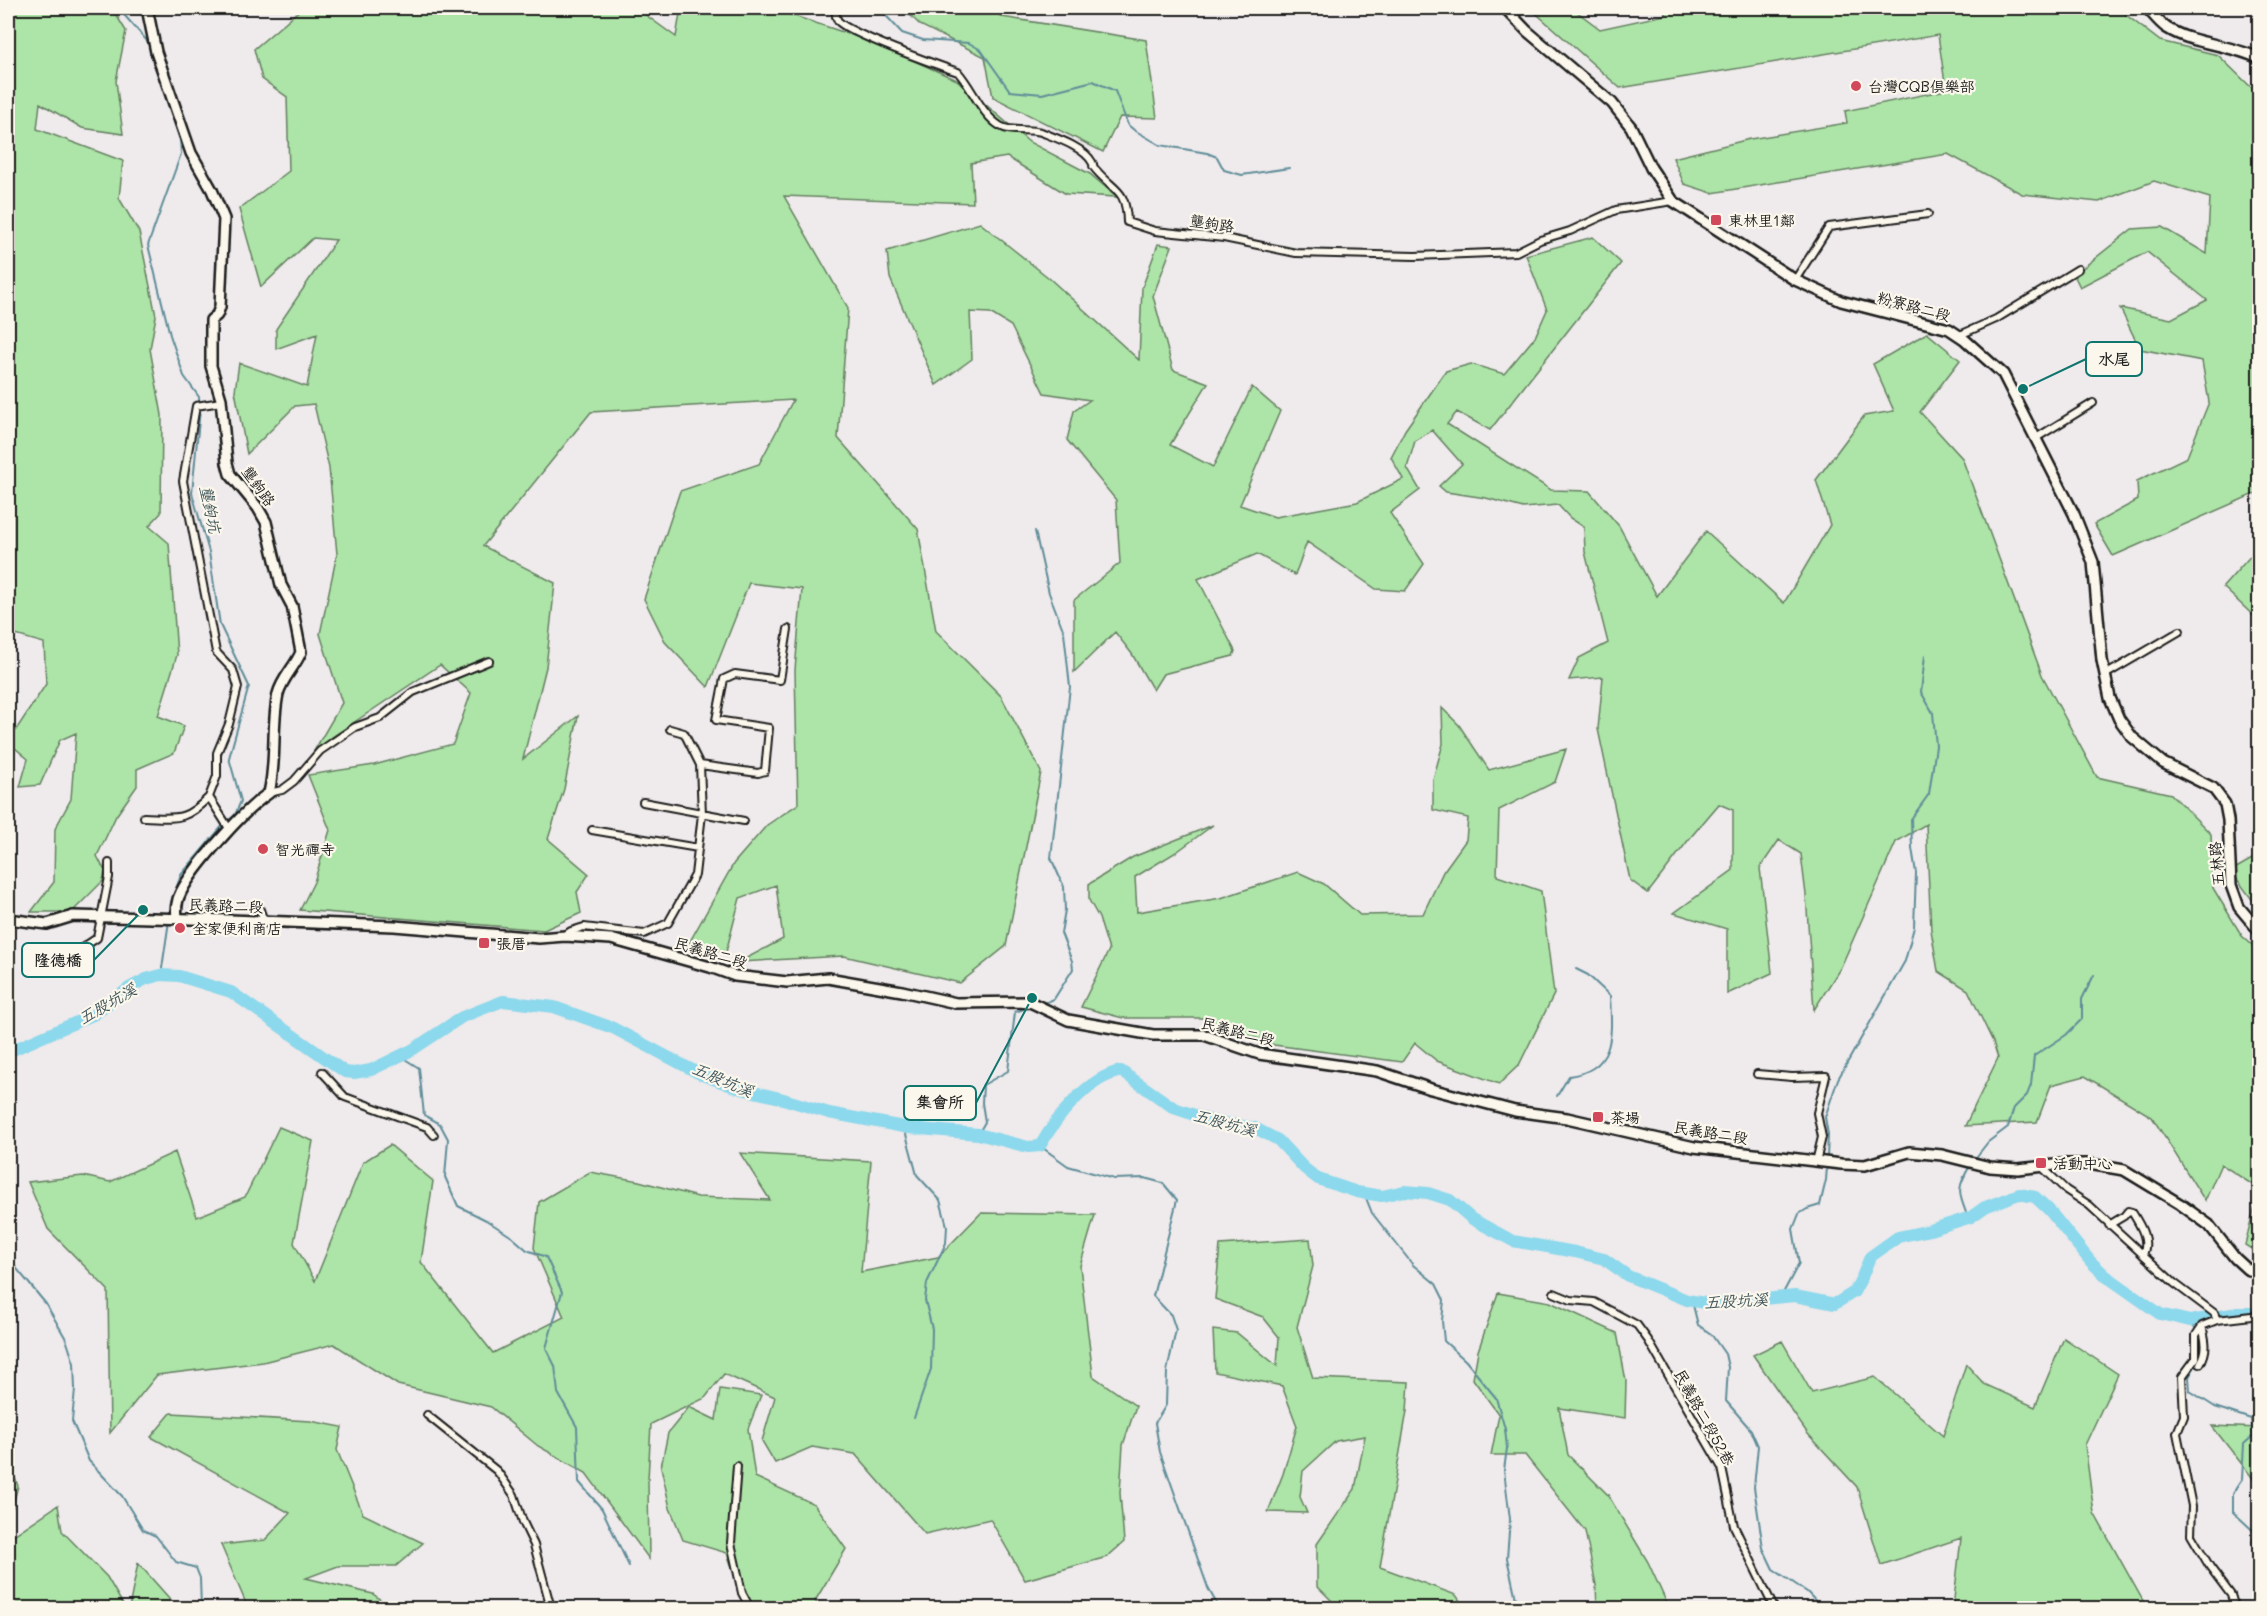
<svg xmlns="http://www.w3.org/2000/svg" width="2267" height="1616" font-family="Mali,'LXGW WenKai TC',sans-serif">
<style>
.green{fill:#ade4a7;stroke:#648062;stroke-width:1.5}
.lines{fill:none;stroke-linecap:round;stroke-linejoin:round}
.stream{stroke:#5f8d99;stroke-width:2}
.river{stroke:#8cd8ec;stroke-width:12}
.street-casing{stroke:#1c1c1c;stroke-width:10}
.secondary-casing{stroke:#1c1c1c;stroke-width:14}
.street{stroke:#fbf7ec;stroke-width:6}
.secondary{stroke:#fbf7ec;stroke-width:9}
.poi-dot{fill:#d1495b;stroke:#fbf7ec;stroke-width:2}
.labels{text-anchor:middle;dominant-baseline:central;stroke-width:4.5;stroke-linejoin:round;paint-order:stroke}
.poi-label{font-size:15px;fill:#1c1c1c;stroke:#fbf7ec;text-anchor:start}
.street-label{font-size:15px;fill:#1c1c1c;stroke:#fbf7ec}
.water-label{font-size:16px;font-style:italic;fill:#3e545a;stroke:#fbf7ec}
.leader{fill:none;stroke:#0f766e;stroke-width:2}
.callout-dot{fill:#0f766e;stroke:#fbf7ec;stroke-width:2}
.callout{fill:#fbf7ec;stroke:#0f766e;stroke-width:2}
.callout-label{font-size:16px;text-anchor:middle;font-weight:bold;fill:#1c1c1c}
</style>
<rect width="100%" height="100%" fill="#efeaeb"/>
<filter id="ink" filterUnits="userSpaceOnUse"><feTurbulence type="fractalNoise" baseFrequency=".0167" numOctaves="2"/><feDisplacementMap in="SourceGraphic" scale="12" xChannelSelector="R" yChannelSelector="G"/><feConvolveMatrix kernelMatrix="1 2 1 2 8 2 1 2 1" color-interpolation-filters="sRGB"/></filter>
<g filter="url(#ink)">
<!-- green -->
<path class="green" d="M 8,8 L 112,8 L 126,31 L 116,81 L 123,134 L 82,128 L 40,103 L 37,129 L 123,161 L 119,198 L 139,232 L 156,316 L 150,349 L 162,415 L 161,513 L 149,526 L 169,543 L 177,655 L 158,716 L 184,726 L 174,753 L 137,769 L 137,786 L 116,816 L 97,856 L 105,871 L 103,881 L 72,912 L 31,912 L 54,882 L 55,829 L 71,799 L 76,733 L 60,740 L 40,785 L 20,787 L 28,759 L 8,742 L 46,684 L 44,643 L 16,635 L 8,642 Z
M 302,8 L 636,8 L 676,37 L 681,8 L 770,8 L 870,41 L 957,80 L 1029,142 L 1090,174 L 1117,197 L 1066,194 L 1007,157 L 971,163 L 973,203 L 784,196 L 848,308 L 838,438 L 918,529 L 936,631 L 1001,696 L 1041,772 L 1006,946 L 960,983 L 844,956 L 739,962 L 783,939 L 776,885 L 740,898 L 726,952 L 689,943 L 734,863 L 767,825 L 798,804 L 795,670 L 802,589 L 749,583 L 708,687 L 666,643 L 644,599 L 680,491 L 759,464 L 793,400 L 591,412 L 483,546 L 555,583 L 546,667 L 523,759 L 578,716 L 564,789 L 548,839 L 589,874 L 577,892 L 581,913 L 544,930 L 300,910 L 314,882 L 330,830 L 308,775 L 374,765 L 453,744 L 471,693 L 440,665 L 332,737 L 310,758 L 342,703 L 320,634 L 337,554 L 329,468 L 314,404 L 295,406 L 247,454 L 235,391 L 239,363 L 307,387 L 317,334 L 276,349 L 276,329 L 336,240 L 313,238 L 261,287 L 239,209 L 289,171 L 287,97 L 262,79 L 254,49 Z
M 903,8 L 989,8 L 1002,17 L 1146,40 L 1157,118 L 1120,117 L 1103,152 L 993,97 L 985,57 L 920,25 Z
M 1530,8 L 1572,8 L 1600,29 L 1665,15 L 1665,8 L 2117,8 L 2160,41 L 2218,55 L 2259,95 L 2259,495 L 2254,494 L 2113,556 L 2094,524 L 2138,500 L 2137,481 L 2187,457 L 2209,402 L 2202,361 L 2140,349 L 2120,308 L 2171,319 L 2207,300 L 2147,252 L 2080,287 L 2074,275 L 2132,229 L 2162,227 L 2207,254 L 2210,198 L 2154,181 L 2099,202 L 2022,194 L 1948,154 L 1712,193 L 1684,184 L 1673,158 L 1750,139 L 1847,123 L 1845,111 L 1946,90 L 1938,35 L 1620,88 Z
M 980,223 L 1049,278 L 1139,360 L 1142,288 L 1158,244 L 1172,246 L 1153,296 L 1173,370 L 1208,383 L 1170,445 L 1213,467 L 1252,387 L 1280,411 L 1240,505 L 1275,517 L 1357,502 L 1403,479 L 1391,457 L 1405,430 L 1446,371 L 1471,364 L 1504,374 L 1535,337 L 1547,310 L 1526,255 L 1593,237 L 1621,263 L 1490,430 L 1457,412 L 1447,424 L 1551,490 L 1589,491 L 1619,526 L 1657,596 L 1706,531 L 1784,603 L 1830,525 L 1816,480 L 1864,416 L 1894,411 L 1873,364 L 1927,333 L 1960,360 L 1920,412 L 1962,458 L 2042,675 L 2097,777 L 2171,794 L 2211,834 L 2213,888 L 2242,936 L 2259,951 L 2259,1189 L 2221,1164 L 2205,1201 L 2152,1117 L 2085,1076 L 2051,1085 L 2037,1122 L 1965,1126 L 1998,1058 L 1993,1042 L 1968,990 L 1938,971 L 1931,930 L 1926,824 L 1896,842 L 1841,967 L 1814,1010 L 1806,895 L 1801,854 L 1779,840 L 1760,868 L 1772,973 L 1727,994 L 1727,929 L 1674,913 L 1733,870 L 1733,810 L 1719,804 L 1690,838 L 1648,893 L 1630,880 L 1598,729 L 1603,677 L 1569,680 L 1579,658 L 1608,643 L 1585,552 L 1584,527 L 1570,518 L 1558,505 L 1523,508 L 1486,498 L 1446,492 L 1439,486 L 1462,464 L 1432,430 L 1415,441 L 1407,468 L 1420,490 L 1390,513 L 1424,564 L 1405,591 L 1376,589 L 1307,542 L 1295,575 L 1257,554 L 1198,579 L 1235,651 L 1233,656 L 1163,674 L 1153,690 L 1132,654 L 1115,632 L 1074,672 L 1074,600 L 1120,563 L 1116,500 L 1067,440 L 1074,411 L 1090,400 L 1044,393 L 1011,326 L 990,313 L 970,312 L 972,359 L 936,385 L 890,278 L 887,251 Z
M 2259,549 L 2259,621 L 2223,587 L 2254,552 Z
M 1442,708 L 1459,725 L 1489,770 L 1566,749 L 1555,782 L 1499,810 L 1497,876 L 1541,891 L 1554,994 L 1519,1065 L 1499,1084 L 1437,1061 L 1415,1043 L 1402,1062 L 1274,1045 L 1202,1018 L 1123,1018 L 1081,1007 L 1109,950 L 1099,918 L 1089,900 L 1089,884 L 1133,857 L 1213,825 L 1178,851 L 1135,877 L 1137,912 L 1221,898 L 1298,872 L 1324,884 L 1360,915 L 1423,914 L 1443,872 L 1466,840 L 1468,818 L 1433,810 L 1433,779 L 1443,744 Z
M 2252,859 L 2259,866 L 2259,909 L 2231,871 Z
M 279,1127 L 313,1141 L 294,1243 L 315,1281 L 363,1162 L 390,1145 L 433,1181 L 421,1262 L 493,1353 L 564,1317 L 534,1248 L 539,1202 L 590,1172 L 639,1181 L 698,1197 L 770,1200 L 740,1153 L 871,1161 L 861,1272 L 938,1257 L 981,1213 L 1095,1215 L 1080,1266 L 1093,1376 L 1136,1406 L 1123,1445 L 1120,1493 L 1124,1542 L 1107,1557 L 1025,1580 L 990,1519 L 925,1534 L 855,1454 L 812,1447 L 775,1463 L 762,1441 L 775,1397 L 724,1374 L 705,1398 L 651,1424 L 648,1479 L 649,1559 L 586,1473 L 538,1446 L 491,1407 L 398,1385 L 334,1344 L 263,1362 L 157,1375 L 110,1433 L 108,1290 L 48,1229 L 28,1182 L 83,1176 L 110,1182 L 175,1152 L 197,1217 L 245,1197 Z
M 2259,1190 L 2260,1254 L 2259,1254 L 2245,1245 Z
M 1310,1239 L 1313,1266 L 1297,1327 L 1313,1378 L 1409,1382 L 1407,1411 L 1380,1567 L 1456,1595 L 1465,1608 L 1339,1608 L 1317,1586 L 1317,1544 L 1355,1489 L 1365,1436 L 1336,1441 L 1303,1471 L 1300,1497 L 1307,1513 L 1268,1512 L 1283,1474 L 1297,1426 L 1282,1386 L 1215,1372 L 1213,1330 L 1237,1333 L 1277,1366 L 1279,1337 L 1263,1317 L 1215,1299 L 1220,1245 Z
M 1498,1293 L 1550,1302 L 1617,1333 L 1626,1381 L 1625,1418 L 1559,1408 L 1568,1455 L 1608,1495 L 1648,1562 L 1669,1608 L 1597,1608 L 1596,1585 L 1585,1531 L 1525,1455 L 1491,1455 L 1499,1415 L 1473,1379 L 1478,1351 Z
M 2064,1338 L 2118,1374 L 2085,1445 L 2094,1513 L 2147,1608 L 1953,1608 L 1961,1538 L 1881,1565 L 1857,1487 L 1808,1434 L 1753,1355 L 1782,1341 L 1812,1393 L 1875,1377 L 1943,1436 L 1966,1364 L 1984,1384 L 2035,1407 Z
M 720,1389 L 761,1395 L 748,1429 L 755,1477 L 814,1504 L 846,1549 L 815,1601 L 821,1608 L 746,1608 L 727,1553 L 683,1540 L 670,1508 L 661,1467 L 668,1433 L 689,1407 L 716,1420 Z
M 171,1413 L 310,1421 L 342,1427 L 337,1450 L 363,1514 L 423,1543 L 396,1566 L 338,1566 L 306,1578 L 373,1594 L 391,1608 L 248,1608 L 221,1545 L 265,1540 L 290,1513 L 151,1437 Z
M 2212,1426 L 2259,1428 L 2259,1486 Z
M 10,1464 L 18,1486 L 8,1522 L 8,1468 Z
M 58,1505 L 62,1531 L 107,1577 L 125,1608 L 8,1608 L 8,1539 Z
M 2259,1518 L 2259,1565 L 2252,1542 Z
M 138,1563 L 169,1598 L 175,1608 L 129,1608 Z"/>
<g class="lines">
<!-- stream -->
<path class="stream" d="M 118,8 L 148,42 L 180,140 L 181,154 L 148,245 L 170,335 L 184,376 L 199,397 L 200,409 L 192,493 L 209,552 L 220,625 L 249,686 L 229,758 L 241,801 L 235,815 L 224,824 L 181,875 L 171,902 L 170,916
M 879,8 L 902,33 L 923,40 L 969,43 L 981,50 L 1010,91 L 1042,94 L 1093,81 L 1115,91 L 1128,125 L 1134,130 L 1160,145 L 1207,153 L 1217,157 L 1224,170 L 1242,175 L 1289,168
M 1035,531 L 1049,593 L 1064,632 L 1070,687 L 1051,858 L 1064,887 L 1065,910 L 1061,933 L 1072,961 L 1073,969 L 1054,999 L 1042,1004
M 161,975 L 169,921
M 400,1056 L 419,1068 L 424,1115 L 440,1124 L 448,1139 L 445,1177 L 458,1206 L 486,1220 L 512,1237 L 527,1250 L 546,1257 L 562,1292 L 546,1348 L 555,1366 L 558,1393 L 577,1427 L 579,1482 L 602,1509 L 629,1566
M 1557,1096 L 1569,1076 C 1616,1070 1612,1034 1610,996 L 1588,975 L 1576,969
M 904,1127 L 917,1175 L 940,1200 L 947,1226 L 946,1243 L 927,1283 L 925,1300 L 932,1329 L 931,1369 L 914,1418
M 978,1134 L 985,1122 L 982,1103 L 983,1085 L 1008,1071 L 1015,1012 L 1033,1006
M 1040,1146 L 1068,1166 L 1114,1179 L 1144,1178 L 1163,1183 L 1177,1200 L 1153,1296 L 1171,1315 L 1176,1330 L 1167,1371 L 1166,1405 L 1155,1423 L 1160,1452 L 1208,1588 L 1219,1608
M 1827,1158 L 1828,1135 L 1825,1117 L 1838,1079 L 1905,961 L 1914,927 L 1916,873 L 1912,848 L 1911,819 L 1929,794 L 1936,746 L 1933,713 L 1921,692 L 1925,655
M 1974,1160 L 1988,1142 L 2008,1127 L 2014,1108 L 2027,1095 L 2031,1085 L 2034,1056 L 2066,1035 L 2082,1019 L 2082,999 L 2094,975
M 1364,1193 L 1372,1213 L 1413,1265 L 1436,1284 L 1444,1300 L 1442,1321 L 1444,1341 L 1466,1361 L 1496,1398 L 1505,1429 L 1507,1448 L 1504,1470 L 1510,1519 L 1507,1558 L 1518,1608
M 1968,1218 C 1958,1191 1956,1189 1971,1164
M 8,1258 L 46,1304 L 66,1339 L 74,1363 L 75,1389 L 72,1421 L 89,1461 L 122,1496 L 143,1530 L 156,1536 L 176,1562 L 196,1568 L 200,1578 L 201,1608
M 1781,1297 L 1799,1263 L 1793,1229 L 1799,1214 L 1807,1209 L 1820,1205 L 1826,1180 L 1827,1167
M 1692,1301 L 1698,1325 L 1711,1334 L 1725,1354 L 1728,1367 L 1726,1401 L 1751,1430 L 1758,1446 L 1754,1487 L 1763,1548 L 1773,1569 L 1807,1592 L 1822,1608
M 2190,1321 L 2202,1337 L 2200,1357 L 2189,1377 L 2190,1391 L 2215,1407 L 2251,1419 L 2253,1436 L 2244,1444 L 2242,1479 L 2233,1493 L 2233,1512 L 2260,1537
M 2260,1556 L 2255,1566 L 2260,1579"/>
<!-- river -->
<path class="river" d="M 8,1052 L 95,1014 L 129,988 L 146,979 L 161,975 L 179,976 L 231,992 L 345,1072 L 354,1073 L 371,1070 L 412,1050 L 462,1017 L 503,1001 L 554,1007 L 613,1028 L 702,1075 L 737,1088 L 780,1098 L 829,1113 L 909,1128 L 978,1134 L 1028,1147 L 1040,1146 C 1056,1118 1087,1078 1121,1071 L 1174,1108 L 1212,1121 L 1255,1128 L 1278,1140 L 1304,1168 L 1318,1179 L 1357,1192 L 1382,1196 L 1404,1191 L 1428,1193 L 1450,1200 L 1472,1219 L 1513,1241 L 1575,1252 L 1604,1259 L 1628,1276 L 1687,1300 L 1711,1304 L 1795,1296 L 1835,1304 L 1854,1292 L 1862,1277 L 1870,1257 L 1898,1237 L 1930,1230 L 1971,1217 L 1985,1207 L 2019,1194 L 2035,1197 L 2049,1210 L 2091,1262 L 2106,1276 L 2160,1314 L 2190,1321 L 2238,1313 L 2260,1313"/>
<!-- street casing -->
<g class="street-casing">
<path id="street" d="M 836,8 C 835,12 835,16 838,21 C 850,34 937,65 958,72 C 973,89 981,114 1000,126 C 1011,133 1029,128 1041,132 C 1056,138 1084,147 1092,162 C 1096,169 1090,163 1096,170 C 1115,192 1126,188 1127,222 L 1155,231 L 1224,238 L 1296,253 L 1415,256 L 1516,252 L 1540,240 L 1570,231 L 1616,210 L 1673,201
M 1795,280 L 1829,227 L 1928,214
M 1960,335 L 1996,319 L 2078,269
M 221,402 L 196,406 L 183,481 L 216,652 L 233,670 L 238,687 L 229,724 L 217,753 L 217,776 L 209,797 L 230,830
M 2036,438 L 2093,403
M 2105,675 L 2180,631
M 700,765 L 758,773 L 765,771 L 769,728 L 716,720 L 724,679 L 735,674 L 780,680 L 788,629
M 269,793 L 282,790 L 294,781 L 320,751 L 355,727 L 380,718 L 413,692 L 489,661
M 643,802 L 744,821
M 144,817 C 177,818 184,822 209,797
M 592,830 L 698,848
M 259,907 L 264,921
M 565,935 L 571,931 L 584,927 L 644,934 L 668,923 L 695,875 L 702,814 L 700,765 L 684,733 L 670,729
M 51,961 L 67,958 L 97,938 L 109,877 L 109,863
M 322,1072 L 345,1097 L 427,1127 L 434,1135
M 1757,1074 L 1792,1077 L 1826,1076 L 1817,1113 L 1822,1137 L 1816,1162
M 2043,1168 L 2066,1190 L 2089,1205 L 2174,1283 L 2214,1313 L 2217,1320
M 2109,1225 L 2124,1216 L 2128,1211 L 2132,1212 C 2140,1225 2150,1240 2143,1255
M 1554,1293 L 1571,1300 L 1594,1302 L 1637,1325 L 1648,1340 L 1722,1468 L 1734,1526 L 1774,1608
M 2200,1364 C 2208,1351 2206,1341 2202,1326
M 427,1415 L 497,1471 L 514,1495 L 523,1522 L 534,1545 L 551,1608
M 737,1466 L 731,1543 L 742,1593 L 750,1608
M 2235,1608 L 2231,1595 L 2210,1567 L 2191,1535 L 2192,1506 L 2177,1433 L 2184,1416 L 2182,1377 L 2196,1358 L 2196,1335 L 2202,1326 L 2217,1320 L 2260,1315"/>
</g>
<!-- secondary casing -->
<g class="secondary-casing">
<path id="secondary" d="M 147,8 L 156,52 L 191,153 L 212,190 L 224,219 L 220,307 L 217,315 L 211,320 L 211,366 L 221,399 L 227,463 L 230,474 L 258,508 L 266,522 L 281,585 L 292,606 L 301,652 C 295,667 282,678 278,694 C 271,727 277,760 269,793 C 245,809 194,866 181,892 C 176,901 176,909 177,919
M 1505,8 L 1527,31 L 1612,103 L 1631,127 L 1651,168 L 1673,201 L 1795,280 L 1841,301 L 1949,329 L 1964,339 L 2003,374 L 2074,514 L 2093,562 L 2102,660 L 2110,698 L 2119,719 L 2132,737 L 2163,763 L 2213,788 L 2225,804 L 2228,820 L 2231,885 L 2239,907 L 2260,932
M 2147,8 C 2153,14 2159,23 2167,28 C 2194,45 2231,44 2260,59
M 8,919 L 47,924 L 73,916 L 230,920 L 394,926 L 539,938 L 565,936 L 611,939 L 710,967 L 735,976 L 787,982 L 828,978 L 902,991 L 956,1003 L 1030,1002 L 1068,1020 L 1153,1035 L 1204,1035 L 1259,1054 L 1377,1071 L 1431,1089 L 1515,1111 L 1567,1118 L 1694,1147 L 1841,1164 L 1865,1165 L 1909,1152 L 1942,1155 L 1990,1167 L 2018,1169 L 2064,1164 L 2089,1164 L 2124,1170 L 2180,1204 L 2209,1225 L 2235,1258 L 2247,1269 L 2260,1274"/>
</g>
<!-- street -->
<use href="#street" class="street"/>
<!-- secondary -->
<use href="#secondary" class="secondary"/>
</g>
</g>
<!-- markers -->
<g class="poi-dot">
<circle cx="1856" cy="86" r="6"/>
<rect x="1710" y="214" width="12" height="12" rx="3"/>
<circle cx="263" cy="849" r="6"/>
<circle cx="180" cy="928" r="6"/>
<rect x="478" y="937" width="12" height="12" rx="3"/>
<rect x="1592" y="1111" width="12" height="12" rx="3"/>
<rect x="2035" y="1157" width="12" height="12" rx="3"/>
</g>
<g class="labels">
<!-- poi labels -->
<g class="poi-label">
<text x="1868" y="86">台灣CQB俱樂部</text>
<text x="1728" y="220">東林里1鄰</text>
<text x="275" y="849">智光禪寺</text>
<text x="192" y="928">全家便利商店</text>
<text x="496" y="943">張厝</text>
<text x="1610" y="1117">茶場</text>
<text x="2053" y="1163">活動中心</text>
</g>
<!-- street labels -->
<g class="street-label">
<text transform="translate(1212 223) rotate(8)">壟鉤路</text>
<text transform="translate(1914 306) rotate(15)">粉寮路二段</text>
<text transform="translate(259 486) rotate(54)">壟鉤路</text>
<text transform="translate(2216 864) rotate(-95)">五林路</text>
<text transform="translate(226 905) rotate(2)">民義路二段</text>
<text transform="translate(711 952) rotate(16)">民義路二段</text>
<text transform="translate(1238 1031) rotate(14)">民義路二段</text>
<text transform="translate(1711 1132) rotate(9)">民義路二段</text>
<text transform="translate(1705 1417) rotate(61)">民義路二段52巷</text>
</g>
<!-- water labels -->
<g class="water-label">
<text transform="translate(211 509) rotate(78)">壟鉤坑</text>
<text transform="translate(107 1003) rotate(-30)">五股坑溪</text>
<text transform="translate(723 1079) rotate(23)">五股坑溪</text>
<text transform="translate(1225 1122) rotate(15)">五股坑溪</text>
<text transform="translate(1736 1300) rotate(-3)">五股坑溪</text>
</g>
</g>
<!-- callouts -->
<path class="leader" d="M2023 389L2086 359M143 910L94 960M1032 998L976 1103"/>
<g class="callout-dot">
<circle cx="2023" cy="389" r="6"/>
<circle cx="143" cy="910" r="6"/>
<circle cx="1032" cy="998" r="6"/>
</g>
<g class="callout">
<rect x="2086" y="342" width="56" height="34" rx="6"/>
<rect x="22" y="943" width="72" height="34" rx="6"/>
<rect x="904" y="1086" width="72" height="34" rx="6"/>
</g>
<g class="callout-label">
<text x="2114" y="365">水尾</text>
<text x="58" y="966">隆德橋</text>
<text x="940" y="1108">集會所</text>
</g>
<!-- margin -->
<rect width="2267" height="1616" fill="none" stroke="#fbf7ec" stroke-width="30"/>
<rect x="15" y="15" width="2237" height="1586" fill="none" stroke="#1c1c1c" stroke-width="2" filter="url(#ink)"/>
</svg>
